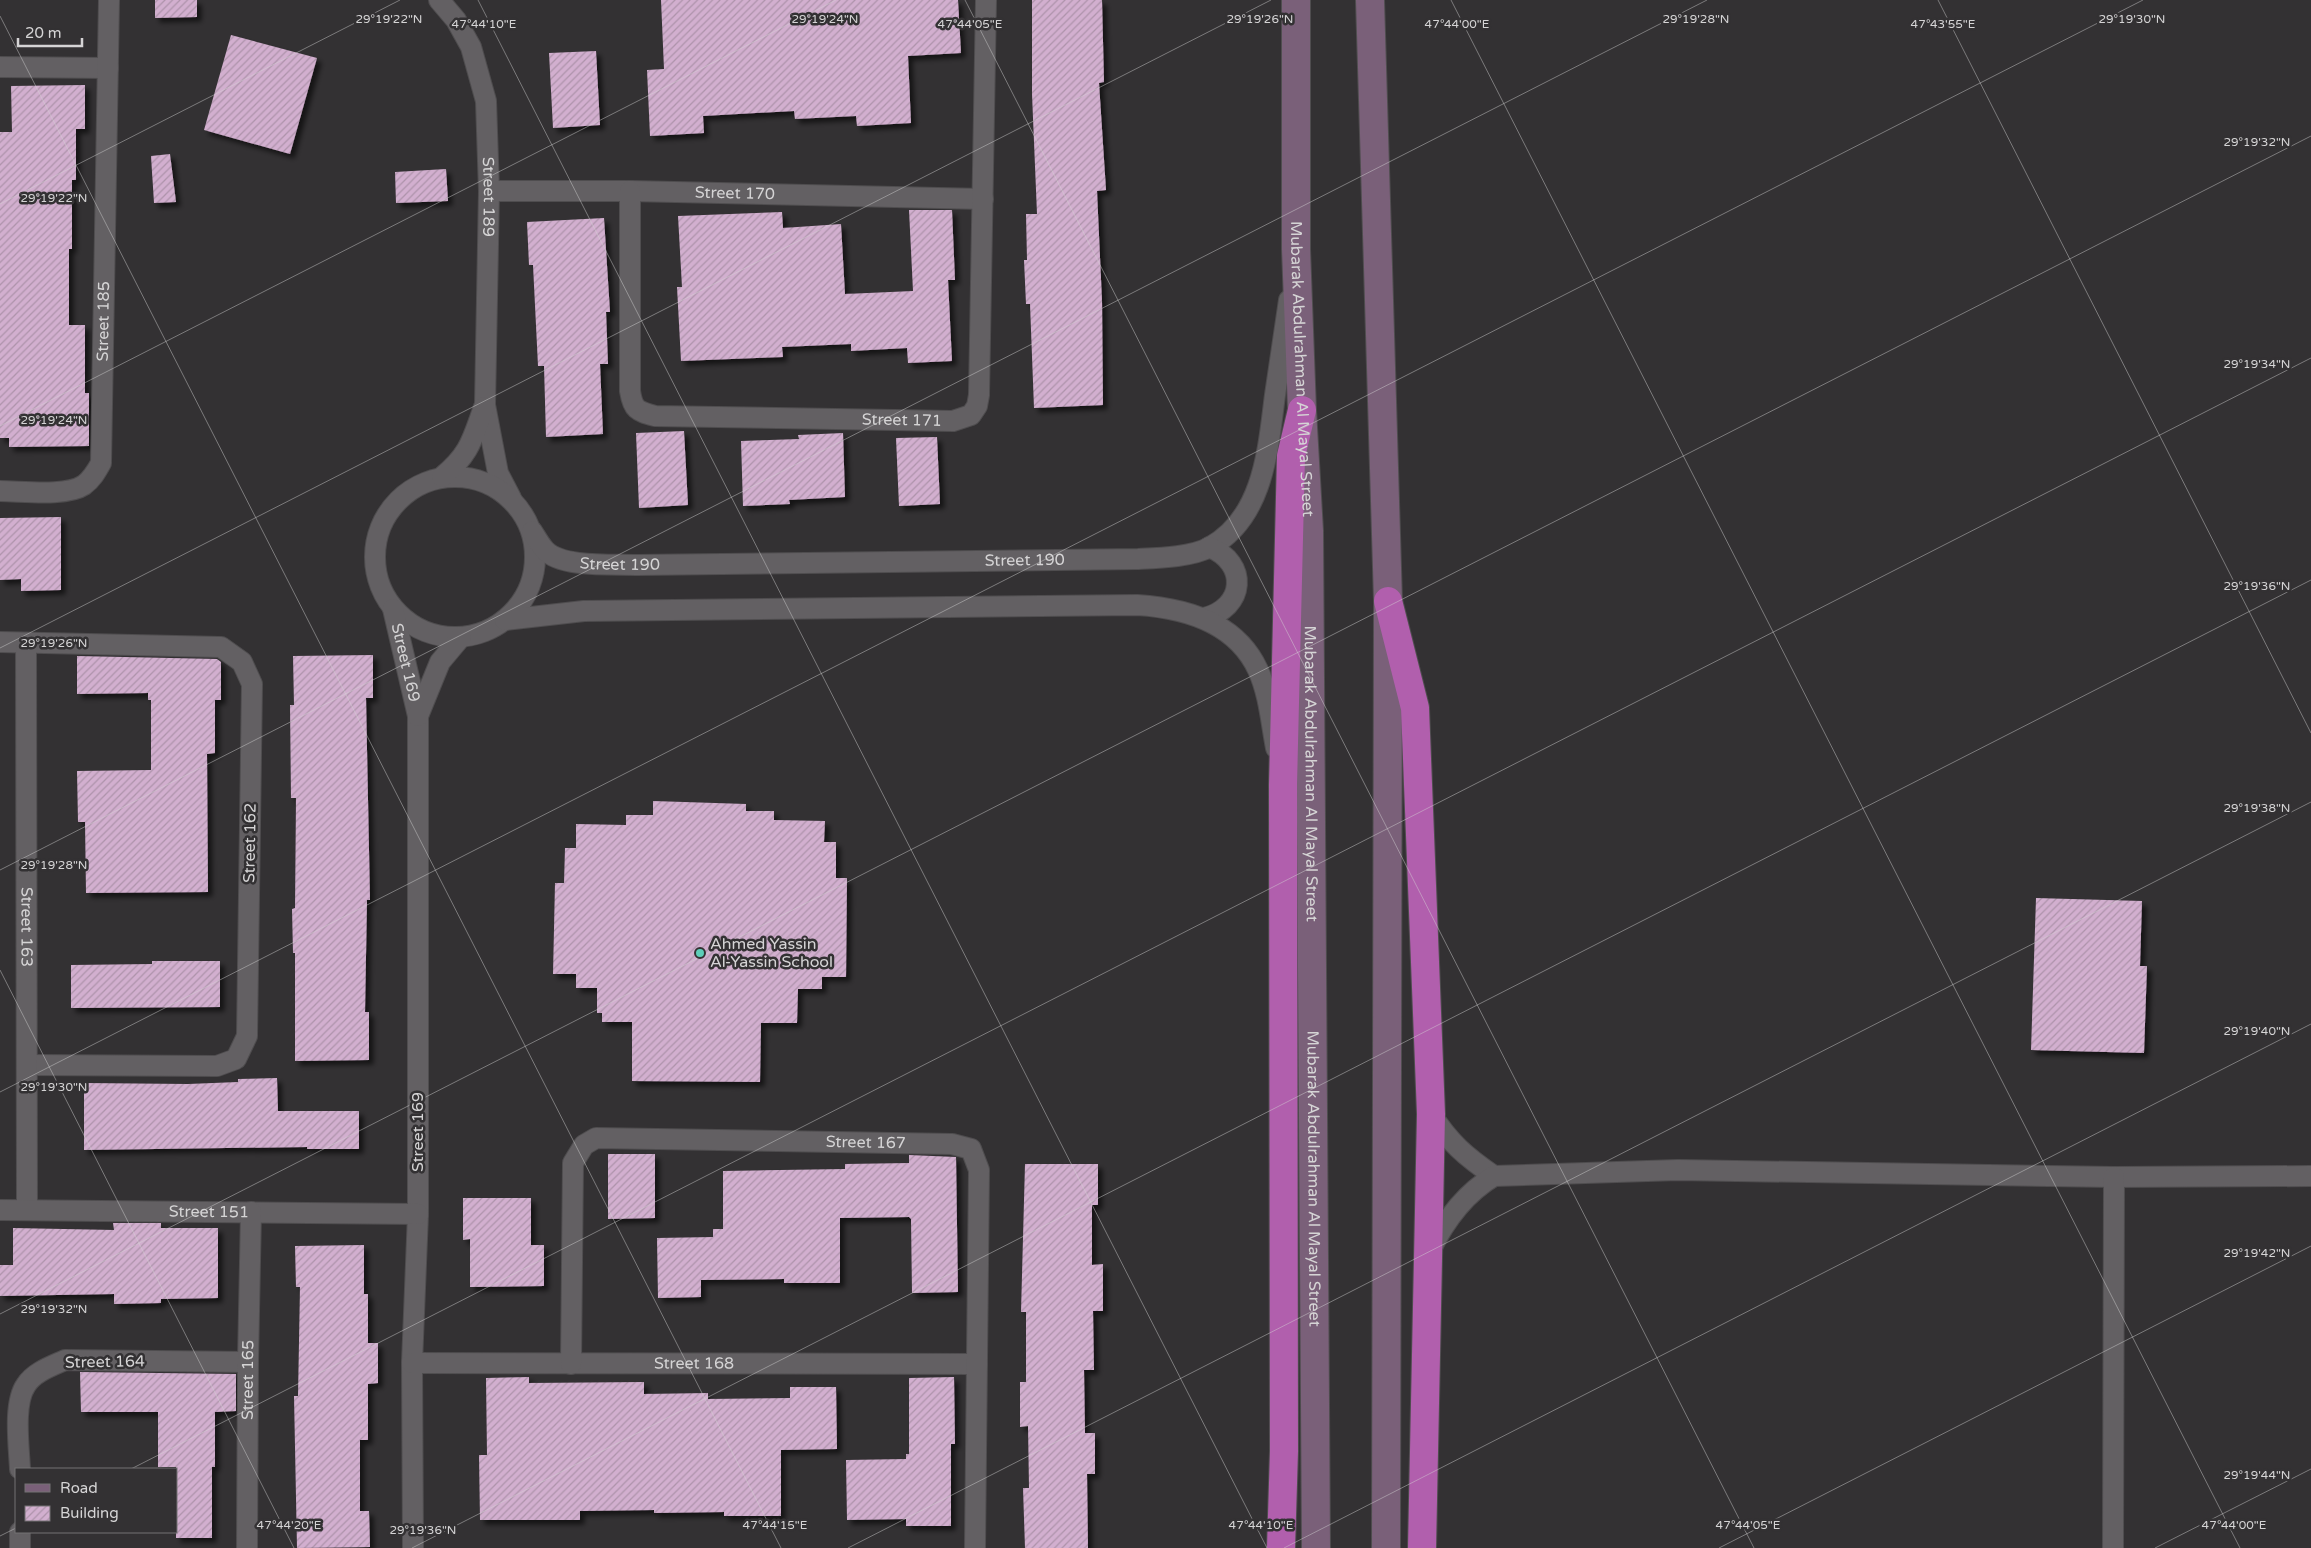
<svg xmlns="http://www.w3.org/2000/svg" width="2311" height="1548" viewBox="0 0 2311 1548" font-family="'Varela Round',sans-serif">
  <style>
    .building { fill: url(#building-hatch); filter: url(#shadow) }
    .lines { fill: none; stroke-linecap: round; stroke-linejoin: round }
    .minor-casing { stroke: #4f4d4f; stroke-width: 22 }
    .secondary-casing { stroke: #4f4d4f; stroke-width: 30 }
    .motorway-casing { stroke: #4f4d4f; stroke-width: 30 }
    .minor { stroke: #636063; stroke-width: 20 }
    .secondary { stroke: #7a6079; stroke-width: 28 }
    .motorway { stroke: #b15fad; stroke-width: 28 }
    .ticks { fill: none; stroke: #d5d4d5; stroke-width: 1; stroke-opacity: 0.45 }
    .poi-dot { fill: #5dceb9; stroke: #333133; stroke-width: 2 }
    .labels { text-anchor: middle; dominant-baseline: central; stroke-width: 5; stroke-linejoin: round; paint-order: stroke }
    .street-label { font-size: 16px; fill: #d5d4d5; stroke: #333133 }
    .poi-label { font-size: 16px; fill: #d5d4d5; stroke: #333133; text-anchor: start }
    .ticks-label { font-size: 12px; text-anchor: middle; fill: #d5d4d5; stroke: #333133; stroke-width: 5; stroke-linejoin: round; paint-order: stroke }
  </style>
  <defs>
    <pattern id="building-hatch" width="6" height="6" patternUnits="userSpaceOnUse" patternTransform="scale(1.25)"><rect width="6" height="6" fill="#d2afcf"/><path d="M-1 1l2-2M0 6l6-6M5 7l2-2" fill="none" stroke="#ae93ab"/></pattern>
    <filter id="shadow"><feDropShadow dx="4.5" dy="4.5" stdDeviation="2.5" flood-color="#0009"/></filter>
  </defs>
  <rect width="100%" height="100%" fill="#333133"/>
  <!-- building -->
  <g class="building">
    <polygon points="155,0 197,0 197,17 155,18"/>
    <polygon points="661,0 958,0 961,53 908,56 911,123 857,126 856,116 795,119 794,111 703,116 704,133 650,136 647,70 664,69"/>
    <polygon points="1032,0 1102,0 1104,82 1099,83 1106,190 1097,191 1102,301 1103,405 1034,408 1030,304 1026,304 1024,260 1027,260 1026,214 1037,214 1032,94"/>
    <polygon points="231,35 317,58 290,154 204,130"/>
    <polygon points="596,51 600,125 553,128 549,53"/>
    <polygon points="85,85 85,129 76,129 76,180 72,180 72,249 69,249 69,325 85,325 85,393 89,393 89,446 9,447 9,438 0,438 0,132 12,132 11,86"/>
    <polygon points="170,154 176,202 154,203 151,156"/>
    <polygon points="446,169 448,201 396,203 395,172"/>
    <polygon points="909,210 952,210 955,280 948,280 952,361 908,363 907,348 851,351 851,344 782,347 783,357 681,361 677,287 682,287 678,216 782,212 783,228 841,224 845,294 913,291"/>
    <polygon points="604,218 610,312 606,312 608,364 600,364 603,434 546,437 544,366 538,366 533,265 529,265 527,222"/>
    <polygon points="684,431 688,505 639,508 636,433"/>
    <polygon points="843,433 845,497 789,500 790,504 743,506 741,441 799,439 798,435"/>
    <polygon points="937,437 940,504 899,506 896,438"/>
    <polygon points="61,517 61,590 21,591 21,579 0,580 0,518"/>
    <polygon points="373,655 373,698 366,698 370,900 367,900 365,1012 369,1012 369,1060 295,1061 295,953 293,953 292,909 295,908 296,798 291,798 290,705 294,705 293,656"/>
    <polygon points="77,656 217,659 221,662 221,700 215,700 215,753 207,754 208,892 86,893 85,822 78,822 77,771 151,770 151,700 148,700 148,693 77,694"/>
    <polygon points="653,801 746,804 746,811 774,811 774,820 825,821 824,842 836,842 836,878 847,878 846,977 822,977 822,989 798,989 797,1023 761,1023 760,1082 632,1081 632,1022 602,1022 602,1013 597,1013 597,988 576,988 576,974 553,974 555,883 564,883 565,848 576,848 576,824 626,825 626,815 653,815"/>
    <polygon points="2036,898 2142,901 2140,966 2147,966 2144,1053 2031,1050"/>
    <polygon points="152,961 220,961 220,1007 71,1008 71,965 152,964"/>
    <polygon points="277,1078 278,1111 359,1111 359,1149 307,1149 307,1147 84,1150 84,1083 188,1084 238,1082 238,1079"/>
    <polygon points="608,1154 655,1154 655,1218 608,1219"/>
    <polygon points="909,1155 956,1157 958,1292 912,1293 911,1219 909,1217 840,1218 840,1283 784,1283 784,1279 701,1280 701,1297 658,1298 657,1238 713,1237 713,1229 723,1229 723,1171 845,1169 845,1164 909,1163"/>
    <polygon points="1025,1164 1098,1164 1098,1205 1092,1205 1092,1265 1103,1264 1103,1311 1093,1311 1094,1370 1084,1370 1085,1433 1095,1433 1095,1474 1087,1474 1088,1548 1025,1548 1023,1488 1029,1488 1028,1426 1020,1427 1020,1382 1026,1382 1026,1312 1021,1312"/>
    <polygon points="463,1198 531,1198 531,1245 544,1245 544,1286 470,1287 470,1239 463,1240"/>
    <polygon points="113,1223 161,1223 161,1228 218,1228 218,1298 161,1299 161,1303 114,1304 114,1294 0,1296 0,1265 13,1265 13,1228 114,1230"/>
    <polygon points="364,1245 364,1294 368,1294 368,1343 378,1343 378,1383 368,1384 368,1440 360,1440 360,1511 369,1511 370,1547 297,1548 294,1396 298,1396 300,1287 296,1287 295,1246"/>
    <polygon points="80,1372 236,1374 236,1411 215,1412 215,1467 212,1467 212,1538 176,1538 176,1467 158,1467 158,1412 81,1412"/>
    <polygon points="529,1377 529,1383 644,1382 644,1394 708,1393 708,1399 790,1398 790,1387 836,1387 837,1449 781,1450 781,1516 724,1516 724,1512 654,1513 654,1510 580,1511 580,1520 480,1520 479,1455 487,1455 486,1378"/>
    <polygon points="954,1377 955,1444 951,1444 951,1526 906,1526 906,1519 847,1520 846,1460 906,1459 906,1454 909,1454 909,1378"/>
  </g>
  <g class="lines">
    <!-- minor casing -->
    <g class="minor-casing">
      <g id="minor">
        <path id="s1" d="M439 0 456 20 471 47 486 101 489 191 485 405 498 473 511 498"/>
        <polyline points="0,67 108,68"/>
        <path id="s2" d="M489 191H630L983 199"/>
        <path id="s3" d="M630 191V391C633 410 637 411 655 416L953 421 971 415 977 406 979 395 986 0"/>
        <circle cx="455" cy="557" r="80"/>
        <path d="M442 477C470 454 472 440 484 407"/>
        <path id="s4" d="M0 491C22 491 66 497 84 485 92 479 96 472 101 463L109 0"/>
        <path id="s5" d="M532 531C536 537 540 545 545 550 561 568 614 564 637 565L1138 559C1159 558 1192 557 1210 547 1264 517 1268 449 1275 395 1280 363 1284 332 1289 300"/>
        <path id="s6" d="M393 609 418 716V1214L412 1363 413 1548"/>
        <path d="M1204 618C1245 608 1249 563 1209 547"/>
        <path d="M505 620 584 611 1137 605C1185 608 1236 622 1258 670 1269 694 1271 722 1276 748"/>
        <polyline points="0,642 221,647 242,662 252,684 247,1036 236,1059 217,1066 27,1065"/>
        <path id="s7" d="M26 643 27 1210"/>
        <polyline points="418,716 440,662 461,637"/>
        <path d="M1431 1114C1450 1143 1465 1156 1494 1176"/>
        <path id="s8" d="M0 1210 418 1214"/>
        <path d="M1430 1251C1445 1220 1464 1194 1494 1176L1678 1170 2114 1177 2311 1176"/>
        <path id="s9" d="M412 1363 977 1364"/>
        <path id="s10" d="M571 1364 573 1163 584 1145 596 1138 952 1144 971 1149 979 1170 975 1548"/>
        <path d="M20 1469C19 1447 13 1403 26 1385 34 1372 52 1366 65 1360L248 1362"/>
        <polyline points="20,1532 20,1548"/>
        <path id="s11" d="M247 1548 248 1362 251 1212"/>
        <polyline points="2113,1548 2114,1177"/>
      </g>
    </g>
    <!-- secondary casing -->
    <g class="secondary-casing">
      <g id="secondary">
        <path id="s12" d="M1296 0V249L1302 410 1309 531 1316 1548"/>
        <polyline points="1370,0 1388,601 1386,1548"/>
      </g>
    </g>
    <!-- motorway casing -->
    <g class="motorway-casing">
      <g id="motorway">
        <polyline points="1388,601 1415,708 1431,1114 1422,1548"/>
        <polyline points="1281,1548 1284,1451 1283,785 1291,456 1302,410"/>
      </g>
    </g>
    <!-- minor -->
    <use href="#minor" class="minor"/>
    <!-- secondary -->
    <use href="#secondary" class="secondary"/>
    <!-- motorway -->
    <use href="#motorway" class="motorway"/>
  </g>
  <!-- ticks -->
  <path class="ticks" d="M478 0 1267 1548M965 0 1754 1548M1451 0 2240 1548M1938 0 2311 733M0 16 781 1548M0 204 400 0M0 426 836 0M0 648 1271 0M0 870 1707 0M0 970 294 1548M0 1092 2143 0M0 1314 2311 136M131 1469 2311 358M0 1536 16 1528M412 1548 2311 580M848 1548 2311 802M1284 1548 2311 1024M1719 1548 2311 1246M2155 1548 2311 1469"/>
  <!-- markers -->
  <circle class="poi-dot" cx="700" cy="953" r="5"/>
  <g class="labels">
    <!-- street labels -->
    <g class="street-label">
      <text stroke="none"><textPath href="#s2" startOffset="246">Street 170</textPath></text>
      <text stroke="none"><textPath href="#s1" startOffset="209">Street 189</textPath></text>
      <text stroke="none"><textPath href="#s4" startOffset="255">Street 185</textPath></text>
      <text stroke="none"><textPath href="#s12" startOffset="369">Mubarak Abdulrahman Al Mayal Street</textPath></text>
      <text stroke="none"><textPath href="#s3" startOffset="486">Street 171</textPath></text>
      <text stroke="none"><textPath href="#s5" startOffset="506">Street 190</textPath></text>
      <text stroke="none"><textPath href="#s5" startOffset="101">Street 190</textPath></text>
      <text stroke="none"><textPath href="#s6" startOffset="55">Street 169</textPath></text>
      <text stroke="none"><textPath href="#s12" startOffset="774">Mubarak Abdulrahman Al Mayal Street</textPath></text>
      <text transform="translate(250 843) rotate(-89)">Street 162</text>
      <text stroke="none"><textPath href="#s7" startOffset="284">Street 163</textPath></text>
      <text transform="translate(418 1132) rotate(-90)">Street 169</text>
      <text stroke="none"><textPath href="#s10" startOffset="506">Street 167</textPath></text>
      <text stroke="none"><textPath href="#s12" startOffset="1179">Mubarak Abdulrahman Al Mayal Street</textPath></text>
      <text stroke="none"><textPath href="#s8" startOffset="209">Street 151</textPath></text>
      <text transform="translate(105 1362) rotate(-1)">Street 164</text>
      <text stroke="none"><textPath href="#s9" startOffset="282">Street 168</textPath></text>
      <text stroke="none"><textPath href="#s11" startOffset="168">Street 165</textPath></text>
    </g>
    <!-- poi labels -->
    <g class="poi-label">
      <text x="710" y="944">Ahmed Yassin<tspan x="710" dy="18">Al-Yassin School</tspan></text>
    </g>
  </g>
  <g class="ticks-label">
    <text x="389" y="23">29°19'22"N</text>
    <text x="825" y="23">29°19'24"N</text>
    <text x="1260" y="23">29°19'26"N</text>
    <text x="1696" y="23">29°19'28"N</text>
    <text x="2132" y="23">29°19'30"N</text>
    <text x="484" y="28">47°44'10"E</text>
    <text x="970" y="28">47°44'05"E</text>
    <text x="1457" y="28">47°44'00"E</text>
    <text x="1943" y="28">47°43'55"E</text>
    <text x="2257" y="146">29°19'32"N</text>
    <text x="54" y="202">29°19'22"N</text>
    <text x="2257" y="368">29°19'34"N</text>
    <text x="54" y="424">29°19'24"N</text>
    <text x="2257" y="590">29°19'36"N</text>
    <text x="54" y="647">29°19'26"N</text>
    <text x="2257" y="812">29°19'38"N</text>
    <text x="54" y="869">29°19'28"N</text>
    <text x="2257" y="1035">29°19'40"N</text>
    <text x="54" y="1091">29°19'30"N</text>
    <text x="2257" y="1257">29°19'42"N</text>
    <text x="54" y="1313">29°19'32"N</text>
    <text x="2257" y="1479">29°19'44"N</text>
    <text x="289" y="1529">47°44'20"E</text>
    <text x="775" y="1529">47°44'15"E</text>
    <text x="1261" y="1529">47°44'10"E</text>
    <text x="1748" y="1529">47°44'05"E</text>
    <text x="2234" y="1529">47°44'00"E</text>
    <text x="423" y="1534">29°19'36"N</text>
  </g>
  <!-- legend -->
  <rect x="15" y="1468" width="162" height="65" fill="#333133" stroke="#747274"/>
  <rect x="25" y="1484" width="25" height="8" fill="#7a6079" stroke="#747274"/>
  <text x="60" y="1493" font-size="15" fill="#d5d4d5">Road</text>
  <rect x="25" y="1506" width="25" height="15" fill="url(#building-hatch)" stroke="#747274"/>
  <text x="60" y="1518" font-size="15" fill="#d5d4d5">Building</text>
  <!-- scale -->
  <path d="M18 38v8h64v-8" fill="none" stroke="#d5d4d5" stroke-width="2.5"/>
  <text x="25" y="38" font-size="15" fill="#d5d4d5" stroke="#333133" stroke-width="4" paint-order="stroke">20 m</text>
</svg>
